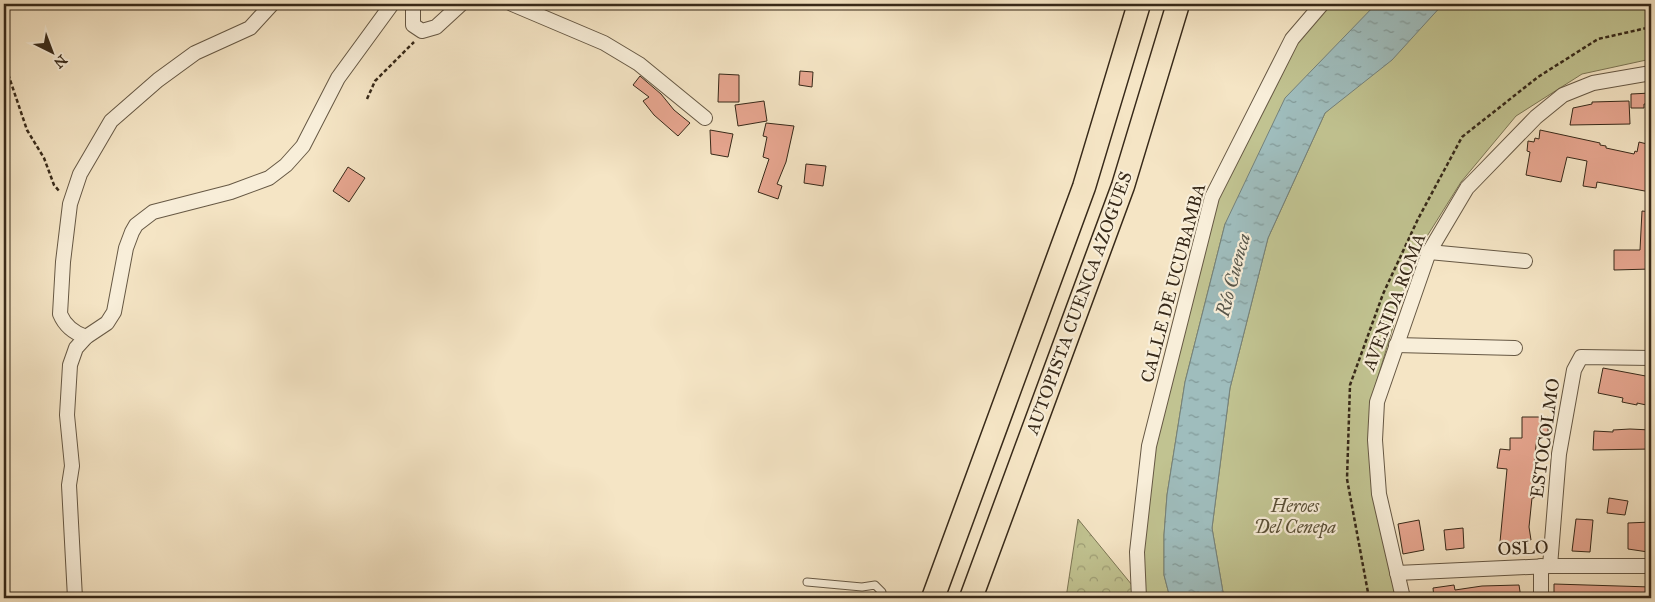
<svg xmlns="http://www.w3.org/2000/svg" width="1655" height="602" viewBox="0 0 1655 602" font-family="'IM FELL Great Primer',serif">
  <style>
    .forest { fill: url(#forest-crowns); stroke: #7c7655 }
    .park { fill: #c1c391; stroke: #7c7655 }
    .water { fill: url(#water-ripples); stroke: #75827b }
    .building { fill: #e7a690; stroke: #372919 }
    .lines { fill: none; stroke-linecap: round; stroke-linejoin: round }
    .service-casing { stroke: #665844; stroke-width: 9 }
    .minor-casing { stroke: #665844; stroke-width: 16 }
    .trunk-casing { stroke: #372919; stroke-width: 25 }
    .path { stroke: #372919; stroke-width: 2.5; stroke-dasharray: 4 2.5; stroke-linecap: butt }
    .service { stroke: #f8eed9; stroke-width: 7 }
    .minor { stroke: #f8eed9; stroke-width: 14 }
    .trunk { stroke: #f5e5c5; stroke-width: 22 }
    .labels { text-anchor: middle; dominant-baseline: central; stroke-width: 4.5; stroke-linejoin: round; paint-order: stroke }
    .street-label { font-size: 18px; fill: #372919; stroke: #f8eed9 }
    .park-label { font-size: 18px; font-style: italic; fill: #5a5037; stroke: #f8eed9 }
    .water-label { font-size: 19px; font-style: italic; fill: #56554a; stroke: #f8eed9 }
  </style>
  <defs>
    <pattern id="forest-crowns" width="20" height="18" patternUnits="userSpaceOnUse" patternTransform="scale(1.25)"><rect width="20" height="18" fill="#c1c391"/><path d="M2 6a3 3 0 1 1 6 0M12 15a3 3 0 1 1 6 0" fill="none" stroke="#9e9e76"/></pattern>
    <pattern id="water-ripples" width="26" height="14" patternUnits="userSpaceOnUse" patternTransform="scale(1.25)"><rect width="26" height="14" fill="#9fbdbd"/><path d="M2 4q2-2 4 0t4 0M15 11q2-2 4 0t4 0" fill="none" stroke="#829a99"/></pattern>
  </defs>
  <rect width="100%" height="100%" fill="#f5e5c5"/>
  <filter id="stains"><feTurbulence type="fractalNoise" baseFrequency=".004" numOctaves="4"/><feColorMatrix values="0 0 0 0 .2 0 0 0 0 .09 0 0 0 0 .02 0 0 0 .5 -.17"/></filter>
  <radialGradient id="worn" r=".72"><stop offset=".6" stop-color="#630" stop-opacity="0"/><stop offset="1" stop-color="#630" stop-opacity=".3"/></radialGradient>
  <!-- forest -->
  <polygon class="forest" points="1078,519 1132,585 1133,598 1066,598"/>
  <!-- park -->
  <g class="park">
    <polygon points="1322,4 1376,4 1364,18 1225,224 1185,382 1167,495 1164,535 1164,575 1170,598 1139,598 1149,446 1212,197 1292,39"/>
    <polygon points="1443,4 1651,4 1651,59 1582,74 1516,116 1461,182 1414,257 1371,400 1397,598 1224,598 1212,528 1230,388 1268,238 1325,113 1407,42"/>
  </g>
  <!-- water -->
  <polygon class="water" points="1376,4 1443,4 1392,60 1325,113 1268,238 1230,388 1212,528 1224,598 1170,598 1164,575 1164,535 1167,495 1185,382 1225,224 1285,98"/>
  <!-- building -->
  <g class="building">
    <polygon points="800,71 813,72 812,87 799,85"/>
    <polygon points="719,74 739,75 739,102 718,102"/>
    <polygon points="640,76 661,94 674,110 690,123 678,136 654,115 643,101 649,97 633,85"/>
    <polygon points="1651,93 1651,104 1644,104 1644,108 1631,108 1631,94"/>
    <polygon points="764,101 767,121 738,126 735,105"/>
    <polygon points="1629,101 1630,124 1570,125 1573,108 1592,104 1592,102"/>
    <polygon points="766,123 794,126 786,162 777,184 782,186 778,199 758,192 769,159 763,157 767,137 763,136"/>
    <polygon points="710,130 733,134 728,157 711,154"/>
    <polygon points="1540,130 1600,143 1600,145 1606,146 1606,148 1634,154 1635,151 1637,152 1639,142 1651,145 1650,192 1597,182 1596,188 1583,186 1587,161 1567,157 1561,182 1526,175 1530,152 1527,151 1528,141 1534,142 1535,138 1539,139"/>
    <polygon points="806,164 826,166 823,186 804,183"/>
    <polygon points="348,167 365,178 349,202 333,191"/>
    <polygon points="1642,211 1651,212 1651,269 1614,270 1614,250 1640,250"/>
    <polygon points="1603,368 1651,377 1651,406 1637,403 1637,405 1622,402 1623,398 1598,393"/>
    <polygon points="1522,417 1548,417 1548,436 1537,436 1533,475 1536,475 1534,498 1532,498 1529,527 1531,540 1527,540 1528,544 1520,544 1520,552 1507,552 1507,542 1500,542 1507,469 1497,468 1500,449 1510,450 1510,438 1522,438"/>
    <polygon points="1630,429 1651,430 1651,449 1593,450 1594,431 1613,432 1613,430"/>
    <polygon points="1609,498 1628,501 1625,515 1607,513"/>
    <polygon points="1576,519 1593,520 1590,552 1572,551"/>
    <polygon points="1419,520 1424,550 1403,554 1398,524"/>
    <polygon points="1651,522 1651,549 1648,549 1648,552 1628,549 1628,523"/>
    <polygon points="1463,528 1464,548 1446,550 1444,530"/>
    <polygon points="1554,584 1651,587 1651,598 1554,598"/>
    <polygon points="1454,585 1455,590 1482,586 1519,585 1521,598 1434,598 1433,588"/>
  </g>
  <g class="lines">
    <!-- service casing -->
    <g class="service-casing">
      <polyline id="service" points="807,582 862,587 875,585 882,592 882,598"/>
    </g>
    <!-- minor casing -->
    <g class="minor-casing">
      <g id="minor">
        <polyline points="413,4 413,25 422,31 436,27 461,4"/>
        <polyline points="512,4 604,43 639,64 705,118"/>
        <polyline points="1429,252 1525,261"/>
        <path d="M86 337C74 333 65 326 60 314L63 262 70 204 80 174 111 121 158 80 195 53 250 28 272 4"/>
        <polyline points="1396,345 1515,348"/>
        <polyline points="1550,566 1559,454 1574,370 1581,357 1651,358"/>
        <polyline points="1397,573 1550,566 1651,566"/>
        <polyline points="75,598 69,485 72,466 67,415 70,365 76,348 86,337 107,323 114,312 126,248 132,232 136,225 153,212 231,192 269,178 286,165 303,146 338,78 392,4"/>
        <polyline points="1139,598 1137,552 1149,446 1212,197 1292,39 1322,4"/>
        <polyline points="1403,598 1379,494 1375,440 1377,402 1429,252 1467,188 1536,117 1563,95 1593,83 1651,73"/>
        <polyline points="1541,598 1541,566"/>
      </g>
    </g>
    <!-- trunk casing -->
    <g class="trunk-casing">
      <g id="trunk">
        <polyline points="933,598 1084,187 1139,4"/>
        <polyline points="971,598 1123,186 1178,4"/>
      </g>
    </g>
    <!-- path -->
    <g class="path">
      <polyline points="4,62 27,130 44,158 54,185 60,192"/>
      <polyline points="367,99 375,81 414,42"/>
      <polyline points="1369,598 1347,479 1350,385 1383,294 1418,219 1462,137 1538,77 1598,39 1651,27"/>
    </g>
    <!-- service -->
    <use href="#service" class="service"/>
    <!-- minor -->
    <use href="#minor" class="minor"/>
    <!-- trunk -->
    <use href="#trunk" class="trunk"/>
  </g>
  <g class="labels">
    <!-- street labels -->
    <g class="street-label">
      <text transform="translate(1173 283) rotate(-75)">CALLE DE UCUBAMBA</text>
      <text transform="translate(1394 302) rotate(-69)">AVENIDA ROMA</text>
      <text transform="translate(1079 303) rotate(-70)">AUTOPISTA CUENCA AZOGUES</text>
      <text transform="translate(1545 438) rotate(-82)">ESTOCOLMO</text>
      <text transform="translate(1523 548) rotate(-2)">OSLO</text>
    </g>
    <!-- park labels -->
    <g class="park-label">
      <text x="1295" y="506">Heroes<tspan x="1295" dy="21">Del Cenepa</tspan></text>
    </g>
    <!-- water labels -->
    <g class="water-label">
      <text transform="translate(1233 275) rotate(-75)">Río Cuenca</text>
    </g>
  </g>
  <!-- margin -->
  <rect width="1655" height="602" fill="none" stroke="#f5e5c5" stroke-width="20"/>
  <rect x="5" y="5" width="1645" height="592" fill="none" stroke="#372919" stroke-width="2.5"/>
  <rect x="10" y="10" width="1635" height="582" fill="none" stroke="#372919"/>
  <!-- north arrow -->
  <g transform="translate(52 52) rotate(138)" stroke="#f8eed9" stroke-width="4" paint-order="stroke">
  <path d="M0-4L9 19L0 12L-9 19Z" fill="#372919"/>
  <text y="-8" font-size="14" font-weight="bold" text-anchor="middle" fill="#372919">N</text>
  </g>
  <rect width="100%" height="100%" filter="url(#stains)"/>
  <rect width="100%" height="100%" fill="url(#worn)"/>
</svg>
